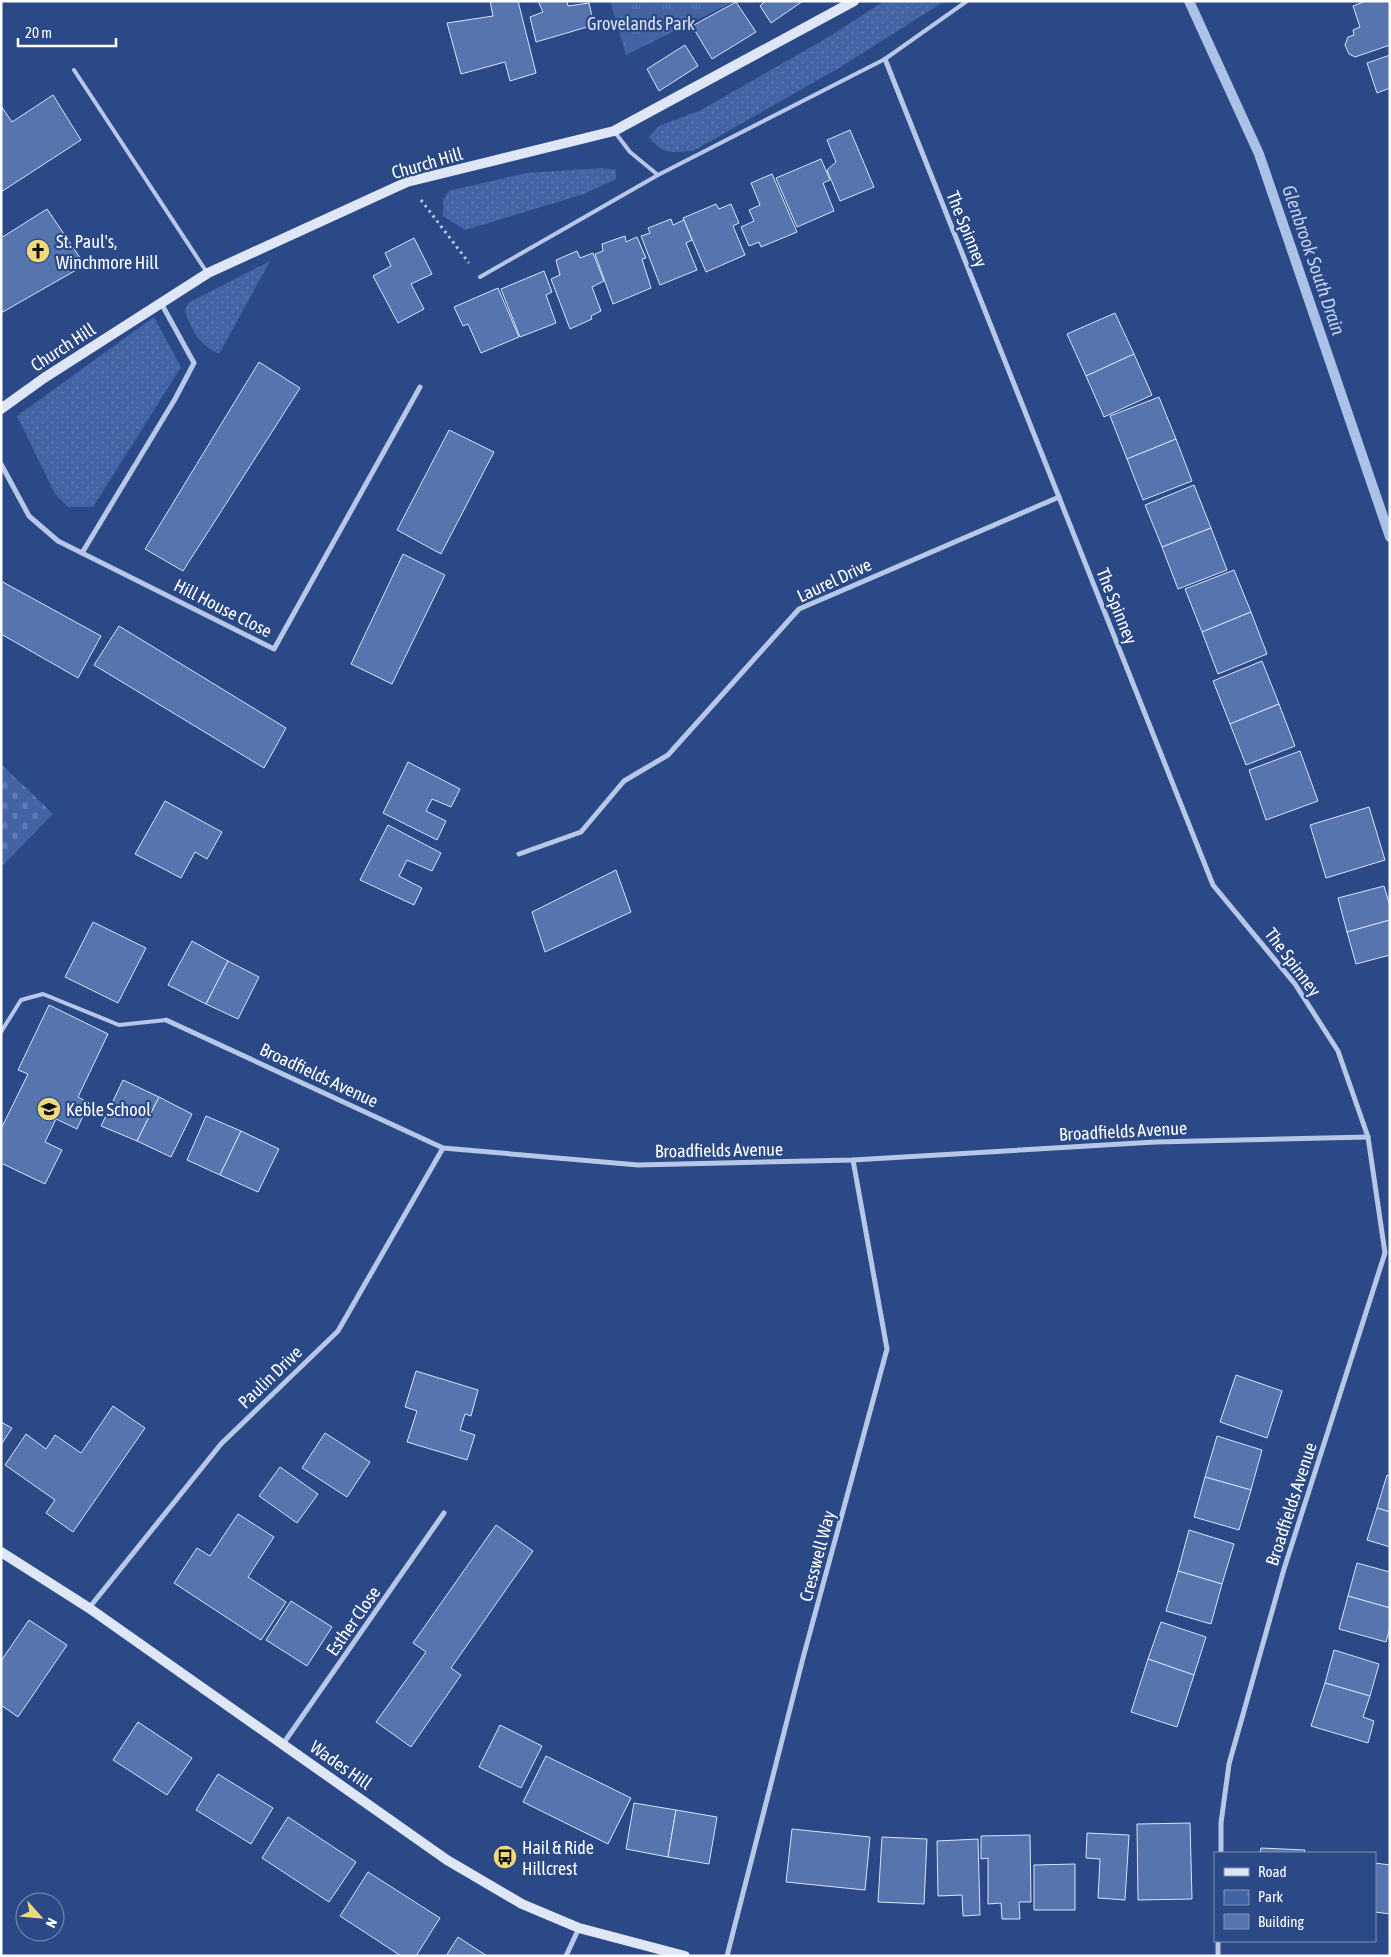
<svg xmlns="http://www.w3.org/2000/svg" width="1391" height="1957" viewBox="0 0 1391 1957" font-family="'Asap Condensed',sans-serif">
  <style>
    .grass { fill: url(#grass-dots) }
    .cemetery { fill: url(#cemetery-stones) }
    .park { fill: url(#park-tufts) }
    .lines { fill: none; stroke-linecap: round; stroke-linejoin: round }
    .stream { stroke: #aac1e8; stroke-width: 10 }
    .building { fill: #5675af; stroke: #d9e3f6 }
    .path { stroke: #b6c7e7; stroke-width: 3; stroke-dasharray: 2.5 4; stroke-linecap: butt }
    .lane { stroke: #b6c7e7; stroke-width: 4 }
    .street { stroke: #b6c7e7; stroke-width: 5 }
    .secondary { stroke: #dfe7f7; stroke-width: 10 }
    .labels { text-anchor: middle; dominant-baseline: central; stroke-width: 4.5; stroke-linejoin: round; paint-order: stroke }
    .park-label { font-size: 18px; fill: #d9e3f6; stroke: #2a4986 }
    .street-label { font-size: 18px; fill: #fff; stroke: #2a4986 }
    .poi-label { font-size: 18px; fill: #fff; stroke: #2a4986; text-anchor: start }
    .water-label { font-size: 19px; font-style: italic; fill: #c1d1ef; stroke: #2a4986 }
  </style>
  <defs>
    <pattern id="grass-dots" width="8" height="8" patternUnits="userSpaceOnUse" patternTransform="scale(1.25)"><rect width="8" height="8" fill="#4264a4"/><path d="M2 2h.1M6 6h.1" fill="none" stroke="#5e7bb2" stroke-width="1.8" stroke-linecap="round"/></pattern>
    <pattern id="cemetery-stones" width="16" height="16" patternUnits="userSpaceOnUse" patternTransform="scale(1.25)"><rect width="16" height="16" fill="#4264a4"/><path d="M2 7V4a2 2 0 0 1 4 0v3zM10 15v-3a2 2 0 0 1 4 0v3z" fill="#5e7bb2"/></pattern>
    <pattern id="park-tufts" width="24" height="20" patternUnits="userSpaceOnUse" patternTransform="scale(1.25)"><rect width="24" height="20" fill="#4264a4"/><path d="M3 7l-1-3M5 7V3M7 7l1-3M15 17l-1-3M17 17v-4M19 17l1-3" fill="none" stroke="#5e7bb2"/></pattern>
  </defs>
  <rect width="100%" height="100%" fill="#2a4986"/>
  <!-- grass -->
  <g class="grass">
    <path d="M884 1H945L839 68 693 151C672 152 663 156 649 137L659 126 701 110 832 35Z"/>
    <polygon points="602,168 616,170 616,179 584,194 465,230 443,216 443,200 449,191 526,173"/>
    <path d="M270 261 219 354C198 343 193 333 185 311L188 303Z"/>
    <polygon points="154,317 181,367 93,507 68,507 55,494 17,416"/>
  </g>
  <!-- cemetery -->
  <polygon class="cemetery" points="1,764 53,814 1,867"/>
  <!-- park -->
  <polygon class="park" points="610,1 735,1 626,55"/>
  <g class="lines">
    <!-- stream -->
    <polyline class="stream" points="1189,1 1259,154 1390,537"/>
  </g>
  <!-- building -->
  <g class="building">
    <polygon points="490,1 518,1 536,73 510,81 505,62 461,74 447,23 493,16"/>
    <polygon points="538,1 567,1 568,6 589,3 594,25 536,42 530,17 543,12"/>
    <polygon points="765,1 803,1 771,23 760,6"/>
    <polygon points="1366,1 1390,1 1390,45 1355,57 1349,54 1345,45 1348,37 1354,35 1353,30 1360,27 1353,6"/>
    <polygon points="736,2 756,32 712,59 692,26"/>
    <polygon points="685,45 698,66 659,91 647,69"/>
    <polygon points="1390,55 1390,88 1377,93 1367,63"/>
    <polygon points="53,95 81,140 1,192 1,106 12,122"/>
    <polygon points="850,130 874,187 840,201 827,170 836,162 827,140"/>
    <polygon points="821,159 830,180 823,183 834,211 797,227 776,178"/>
    <polygon points="772,174 797,232 761,247 759,242 749,246 741,227 754,221 749,210 760,205 751,183"/>
    <polygon points="716,204 719,209 731,204 739,223 733,226 745,255 706,272 683,218"/>
    <polygon points="47,209 85,265 1,313 1,238"/>
    <polygon points="671,219 673,225 684,220 692,240 686,243 697,270 660,285 641,236 650,233 648,228"/>
    <polygon points="625,236 626,242 637,237 646,258 642,259 651,288 613,304 595,254 603,251 602,244"/>
    <polygon points="414,238 432,274 411,284 424,309 398,323 373,276 391,266 385,253"/>
    <polygon points="577,251 580,258 593,253 604,281 592,287 601,311 591,316 592,319 570,329 551,279 560,275 556,260"/>
    <polygon points="544,271 552,292 546,295 556,323 520,337 501,289"/>
    <polygon points="498,288 519,337 481,353 468,324 463,326 454,307"/>
    <polygon points="1115,313 1134,354 1086,376 1067,334"/>
    <polygon points="1134,354 1152,395 1104,417 1086,376"/>
    <polygon points="259,362 300,388 183,571 145,549"/>
    <polygon points="1159,397 1176,439 1127,459 1110,416"/>
    <polygon points="449,430 494,452 441,554 397,530"/>
    <polygon points="1176,439 1192,481 1143,500 1127,459"/>
    <polygon points="1194,485 1211,528 1162,547 1145,505"/>
    <polygon points="1211,528 1227,570 1178,589 1162,547"/>
    <polygon points="403,554 445,575 392,684 351,664"/>
    <polygon points="1234,570 1251,612 1202,632 1185,589"/>
    <polygon points="1,581 101,636 78,678 1,634"/>
    <polygon points="1251,612 1267,654 1218,674 1202,632"/>
    <polygon points="119,626 286,728 264,768 94,665"/>
    <polygon points="1262,661 1279,704 1230,724 1213,681"/>
    <polygon points="1279,704 1295,746 1246,765 1230,724"/>
    <polygon points="1300,751 1318,801 1266,820 1249,770"/>
    <polygon points="408,762 460,789 451,807 432,799 426,811 446,821 437,840 383,813"/>
    <polygon points="165,801 222,832 207,859 195,852 181,878 135,854"/>
    <polygon points="1369,807 1385,860 1326,878 1310,825"/>
    <polygon points="388,825 441,853 432,871 407,860 399,876 422,888 414,905 360,880"/>
    <polygon points="616,870 631,912 545,952 532,912"/>
    <polygon points="1384,886 1390,906 1390,920 1347,932 1338,898"/>
    <polygon points="1390,920 1390,955 1356,964 1347,932"/>
    <polygon points="93,922 146,948 118,1003 65,977"/>
    <polygon points="192,941 228,961 206,1004 168,985"/>
    <polygon points="228,961 259,977 238,1019 206,1004"/>
    <polygon points="49,1005 108,1034 78,1097 89,1103 77,1129 56,1119 45,1142 62,1150 45,1184 1,1163 1,1129 28,1074 18,1070"/>
    <polygon points="123,1080 159,1097 137,1141 101,1126"/>
    <polygon points="159,1097 192,1114 171,1157 137,1141"/>
    <polygon points="206,1116 241,1131 220,1175 187,1160"/>
    <polygon points="241,1131 279,1149 258,1192 220,1175"/>
    <polygon points="416,1371 478,1390 471,1416 465,1414 460,1430 475,1435 467,1460 407,1442 417,1411 405,1407"/>
    <polygon points="1236,1375 1282,1391 1267,1438 1220,1422"/>
    <polygon points="113,1406 145,1428 73,1532 46,1513 55,1500 5,1465 26,1434 46,1449 55,1435 81,1453"/>
    <polygon points="1,1422 12,1428 1,1445"/>
    <polygon points="325,1433 370,1462 347,1497 302,1468"/>
    <polygon points="1217,1436 1262,1450 1251,1490 1205,1477"/>
    <polygon points="280,1467 318,1494 297,1523 259,1496"/>
    <polygon points="1387,1475 1390,1476 1390,1512 1377,1508"/>
    <polygon points="1205,1477 1251,1490 1239,1530 1194,1517"/>
    <polygon points="1377,1508 1390,1512 1390,1547 1367,1540"/>
    <polygon points="238,1514 274,1537 248,1577 286,1602 261,1640 174,1583 197,1548 210,1556"/>
    <polygon points="496,1525 533,1551 451,1668 461,1675 411,1747 376,1722 426,1652 413,1643"/>
    <polygon points="1189,1530 1234,1544 1222,1584 1178,1571"/>
    <polygon points="1357,1563 1390,1572 1390,1608 1348,1596"/>
    <polygon points="1178,1571 1222,1584 1211,1624 1166,1611"/>
    <polygon points="1348,1596 1390,1608 1390,1627 1386,1642 1339,1629"/>
    <polygon points="291,1601 332,1627 307,1666 266,1640"/>
    <polygon points="29,1620 67,1645 18,1717 1,1705 1,1661"/>
    <polygon points="1161,1622 1206,1637 1194,1675 1148,1659"/>
    <polygon points="1334,1650 1379,1664 1370,1696 1325,1683"/>
    <polygon points="1148,1659 1194,1675 1177,1727 1131,1712"/>
    <polygon points="1325,1683 1370,1696 1363,1717 1374,1721 1368,1743 1311,1726"/>
    <polygon points="138,1722 192,1758 167,1795 113,1760"/>
    <polygon points="500,1725 542,1746 521,1788 479,1767"/>
    <polygon points="546,1756 631,1798 608,1844 523,1802"/>
    <polygon points="218,1774 273,1808 251,1844 196,1810"/>
    <polygon points="634,1803 676,1810 668,1857 626,1849"/>
    <polygon points="676,1810 717,1817 709,1864 668,1857"/>
    <polygon points="288,1817 356,1862 329,1902 262,1858"/>
    <polygon points="1190,1823 1192,1899 1138,1900 1137,1824"/>
    <polygon points="792,1829 870,1837 865,1890 786,1882"/>
    <polygon points="1087,1833 1129,1835 1125,1900 1098,1898 1100,1859 1086,1858"/>
    <polygon points="1030,1835 1031,1902 1019,1902 1020,1919 1002,1919 1001,1903 988,1904 988,1858 981,1859 981,1836"/>
    <polygon points="882,1837 927,1839 924,1904 878,1902"/>
    <polygon points="978,1839 980,1915 963,1916 962,1895 938,1896 937,1841"/>
    <polygon points="1261,1848 1305,1850 1304,1853 1260,1853"/>
    <polygon points="1375,1863 1390,1865 1390,1914 1375,1912"/>
    <polygon points="1075,1864 1075,1910 1034,1910 1034,1865"/>
    <polygon points="368,1872 440,1918 416,1956 401,1956 340,1916"/>
    <polygon points="458,1937 487,1956 446,1956"/>
  </g>
  <g class="lines">
    <!-- path -->
    <polyline class="path" points="421,200 469,263"/>
    <!-- lane -->
    <g class="lane">
      <polyline points="74,70 206,271"/>
      <polyline points="614,131 630,152 658,175"/>
      <polyline points="480,277 658,175 885,59 967,1"/>
      <polyline points="1,1032 21,1000 43,994 119,1025 166,1020"/>
    </g>
    <!-- street -->
    <g class="street">
      <polyline points="885,59 1213,885 1295,984 1338,1051 1368,1137 1385,1253 1284,1569 1229,1764 1221,1823 1221,1853"/>
      <polyline points="1,464 29,516 58,541 274,649 420,387"/>
      <polyline points="82,553 175,399 194,363 161,303"/>
      <polyline points="519,854 581,832 624,781 668,755 799,609 1059,497"/>
      <polyline points="166,1020 443,1148 638,1165 853,1160 1155,1142 1368,1137"/>
      <polyline points="89,1608 221,1444 338,1331 443,1148"/>
      <polyline points="283,1744 444,1513"/>
      <polyline points="566,1956 579,1928"/>
      <polyline points="727,1956 803,1658 887,1349 853,1160"/>
      <polyline points="1218,1956 1218,1941"/>
    </g>
    <!-- secondary -->
    <g class="secondary">
      <polyline points="1,409 44,378 208,273 407,182 614,131 854,1"/>
      <polyline points="1,1552 89,1608 447,1860 522,1904 579,1928 685,1956"/>
    </g>
  </g>
  <!-- icons -->
  <defs>
    <g id="church-disc" transform="scale(1.25)"><circle r="9.5" fill="#eed97d" stroke="#2a4986"/><path d="M-1.2-6h2.4v3.5h3.3v2.4h-3.3V6h-2.4V-.1h-3.3v-2.4h3.3Z" fill="#111"/></g>
    <g id="school-disc" transform="scale(1.25)"><circle r="9.5" fill="#eed97d" stroke="#2a4986"/><path d="M0-5L7-2L0 1L-7-2ZM-4 1L0 2.5L4 1V4Q0 6-4 4Z" fill="#111"/></g>
    <g id="bus-disc" transform="scale(1.25)"><circle r="9.5" fill="#eed97d" stroke="#2a4986"/><path d="M-5-6H5V4H4V6H2V4H-2V6H-4V4H-5ZM-3.5-4V0h7V-4ZM-3.5 1.2v1.5H-2V1.2ZM2 1.2v1.5H3.5V1.2Z" fill="#111"/></g>
  </defs>
  <g fill-rule="evenodd">
    <use href="#church-disc" x="38" y="251"/>
    <use href="#school-disc" x="49" y="1109"/>
    <use href="#bus-disc" x="505" y="1857"/>
  </g>
  <g class="labels">
    <!-- park labels -->
    <g class="park-label">
      <text x="641" y="23">Grovelands Park</text>
    </g>
    <!-- street labels -->
    <g class="street-label">
      <text transform="translate(427 163) rotate(-16)">Church Hill</text>
      <text transform="translate(967 229) rotate(68)">The Spinney</text>
      <text transform="translate(63 347) rotate(-33)">Church Hill</text>
      <text transform="translate(834 580) rotate(-25)">Laurel Drive</text>
      <text transform="translate(1117 606) rotate(68)">The Spinney</text>
      <text transform="translate(223 608) rotate(27)">Hill House Close</text>
      <text transform="translate(1293 962) rotate(53)">The Spinney</text>
      <text transform="translate(319 1075) rotate(25)">Broadfields Avenue</text>
      <text transform="translate(1123 1131) rotate(-3)">Broadfields Avenue</text>
      <text transform="translate(719 1150) rotate(-1)">Broadfields Avenue</text>
      <text transform="translate(270 1377) rotate(-44)">Paulin Drive</text>
      <text transform="translate(1291 1504) rotate(-72)">Broadfields Avenue</text>
      <text transform="translate(817 1556) rotate(-75)">Cresswell Way</text>
      <text transform="translate(353 1621) rotate(-55)">Esther Close</text>
      <text transform="translate(341 1765) rotate(35)">Wades Hill</text>
    </g>
    <!-- poi labels -->
    <g class="poi-label">
      <text x="56" y="241">St. Paul's,<tspan x="56" dy="21">Winchmore Hill</tspan></text>
      <text x="66" y="1109">Keble School</text>
      <text x="522" y="1847">Hail &amp; Ride<tspan x="522" dy="21">Hillcrest</tspan></text>
    </g>
    <!-- water labels -->
    <g class="water-label">
      <text transform="translate(1314 260) rotate(71)">Glenbrook South Drain</text>
    </g>
  </g>
  <!-- border -->
  <rect width="1391" height="1957" fill="none" stroke="#ffffff" stroke-width="5"/>
  <!-- legend -->
  <rect x="1214" y="1852" width="162" height="90" fill="#2a4986" stroke="#7f92b6"/>
  <rect x="1224" y="1868" width="25" height="8" fill="#dfe7f7" stroke="#7f92b6"/>
  <text x="1258" y="1877" font-size="15" fill="#ffffff">Road</text>
  <rect x="1224" y="1890" width="25" height="15" fill="url(#park-tufts)" stroke="#7f92b6"/>
  <text x="1258" y="1902" font-size="15" fill="#ffffff">Park</text>
  <rect x="1224" y="1914" width="25" height="15" fill="#5675af" stroke="#7f92b6"/>
  <text x="1258" y="1927" font-size="15" fill="#ffffff">Building</text>
  <!-- north arrow -->
  <g transform="translate(40 1917) rotate(117)"><circle r="24" fill="#2a4986" stroke="#7f92b6"/>
  <path d="M0-4L9 19L0 12L-9 19Z" fill="#eed97d"/>
  <text y="-8" font-size="14" font-weight="bold" text-anchor="middle" fill="#ffffff">N</text>
  </g>
  <!-- scale -->
  <path d="M18 38v8h98v-8" fill="none" stroke="#ffffff" stroke-width="2.5"/>
  <text x="25" y="38" font-size="15" fill="#ffffff" stroke="#2a4986" stroke-width="4" paint-order="stroke">20 m</text>
</svg>
